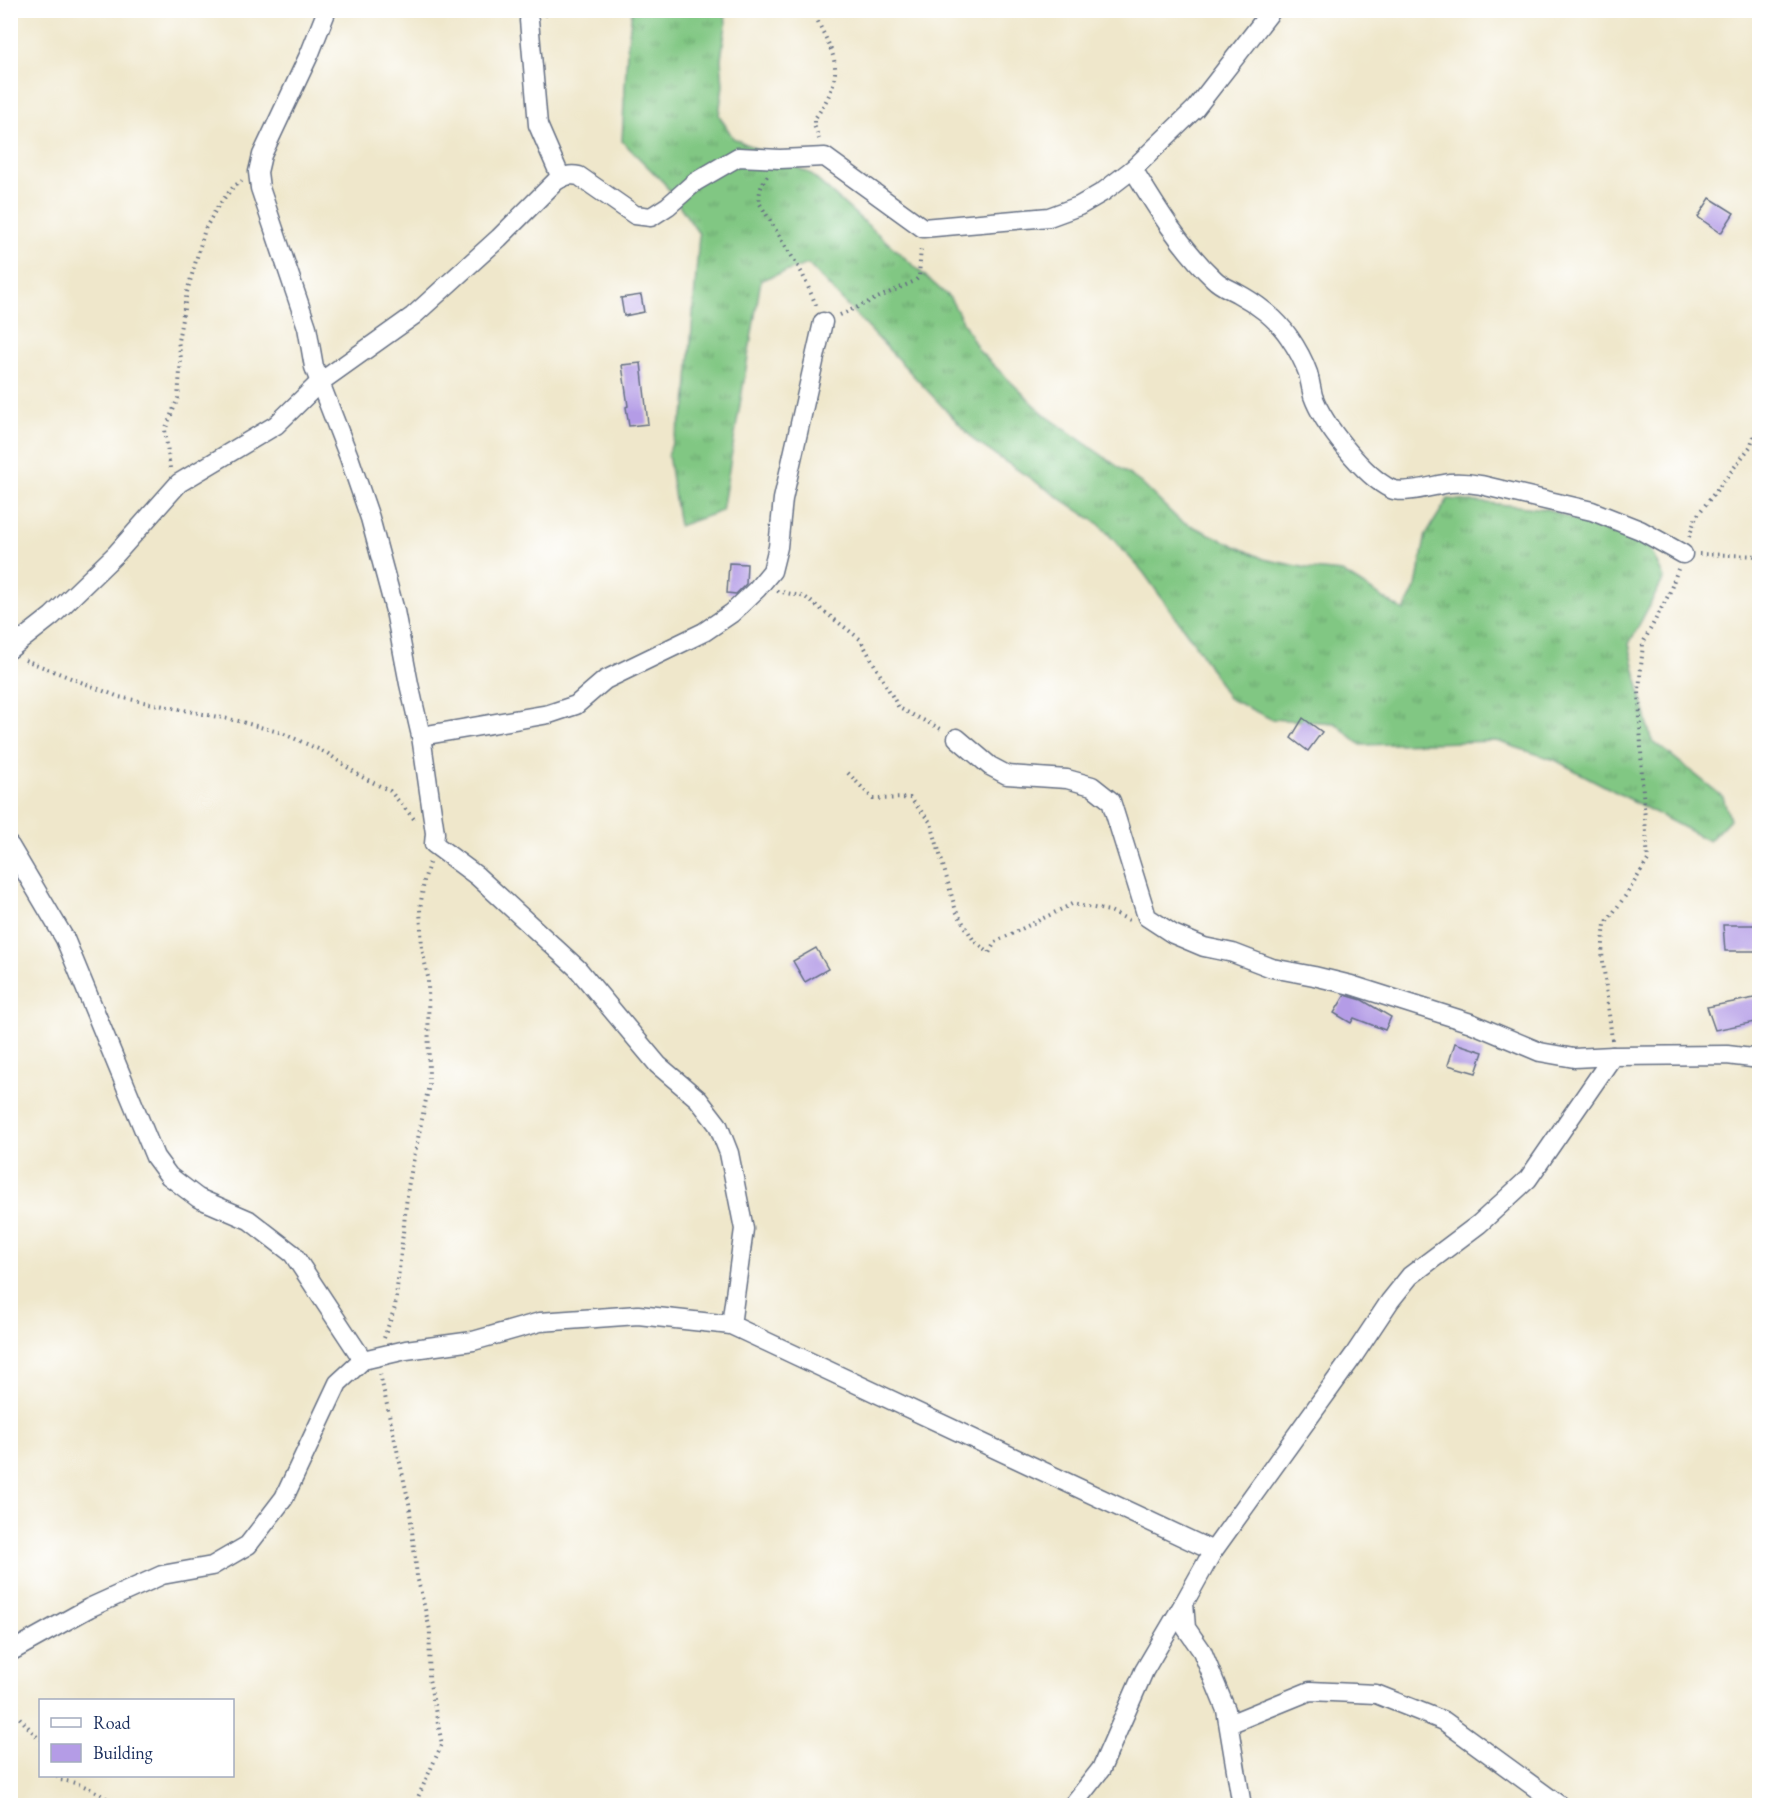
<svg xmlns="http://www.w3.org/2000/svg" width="1770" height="1816" viewBox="0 0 1770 1816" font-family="'EB Garamond',serif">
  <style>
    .grass { fill: url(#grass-tufts); stroke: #4e7b70; stroke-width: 1.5 }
    .building { fill: #b49ce6 }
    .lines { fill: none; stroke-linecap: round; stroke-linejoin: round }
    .minor-casing { stroke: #656f84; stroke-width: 21 }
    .path { stroke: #656f84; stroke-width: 4; stroke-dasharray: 1.5 4.5; stroke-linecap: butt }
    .minor { stroke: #fff; stroke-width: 18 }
  </style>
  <defs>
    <pattern id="grass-tufts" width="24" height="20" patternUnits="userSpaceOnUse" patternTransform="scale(1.5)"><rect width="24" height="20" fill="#81c783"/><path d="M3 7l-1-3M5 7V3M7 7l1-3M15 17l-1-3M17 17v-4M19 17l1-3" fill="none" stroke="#69a26e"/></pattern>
  </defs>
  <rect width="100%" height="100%" fill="#fff"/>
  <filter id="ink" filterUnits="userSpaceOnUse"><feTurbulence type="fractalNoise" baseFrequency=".0167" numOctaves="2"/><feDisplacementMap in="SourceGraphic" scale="12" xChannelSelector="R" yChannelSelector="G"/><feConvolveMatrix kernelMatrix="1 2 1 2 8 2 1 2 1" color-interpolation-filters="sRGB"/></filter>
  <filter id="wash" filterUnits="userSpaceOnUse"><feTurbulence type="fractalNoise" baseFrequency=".008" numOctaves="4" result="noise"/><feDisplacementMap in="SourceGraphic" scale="24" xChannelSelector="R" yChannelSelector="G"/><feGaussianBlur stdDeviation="1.35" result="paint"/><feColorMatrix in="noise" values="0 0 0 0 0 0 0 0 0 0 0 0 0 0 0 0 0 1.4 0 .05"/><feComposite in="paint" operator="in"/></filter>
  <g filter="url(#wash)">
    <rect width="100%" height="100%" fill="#efe7cb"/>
    <!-- grass -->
    <polygon class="grass" points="632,11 725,11 726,25 721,59 723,85 719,115 733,138 809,173 950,298 979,351 1045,415 1141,483 1179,520 1264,559 1312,569 1342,572 1404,611 1416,586 1426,534 1448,499 1547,509 1592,527 1605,529 1650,548 1664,578 1629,644 1651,739 1723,797 1730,819 1709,841 1555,760 1496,741 1361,745 1335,723 1271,719 1228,698 1197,647 1143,572 1100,525 976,442 808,264 761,280 722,511 679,526 668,454 686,406 699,234 664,183 622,141 627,50"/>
    <g id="blocks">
      <!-- building -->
      <g class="building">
        <polygon points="1710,198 1734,213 1721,233 1698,217"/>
        <polygon points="641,295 644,312 624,316 621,298"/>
        <polygon points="641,363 648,424 629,426 626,407 628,406 622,365"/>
        <polygon points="729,563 747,564 746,584 736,594 727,593"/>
        <polygon points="1303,718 1322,732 1308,751 1291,738"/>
        <polygon points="1723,925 1760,925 1760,951 1725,951"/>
        <polygon points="816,948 828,969 805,982 793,961"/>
        <polygon points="1345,995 1362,1000 1391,1017 1385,1030 1354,1018 1351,1023 1334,1013"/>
        <polygon points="1760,997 1760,1021 1715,1030 1707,1007"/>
        <polygon points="1455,1043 1483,1052 1476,1073 1448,1065"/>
      </g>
    </g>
  </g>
  <g filter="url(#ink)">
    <use href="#blocks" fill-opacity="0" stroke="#656f84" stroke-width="1.5"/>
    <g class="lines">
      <!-- minor casing -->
      <g class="minor-casing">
        <g id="minor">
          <polyline points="327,10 310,53 262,155 258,172 260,188 307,327 314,367 349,457 370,518 395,611 409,684 421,736 435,833 434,844 477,876 577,968 658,1065 698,1099 718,1125 729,1153 744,1229 731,1325"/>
          <polyline points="529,20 538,125 561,178"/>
          <path d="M1133 169C1156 207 1181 248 1214 279 1221 286 1228 288 1237 293 1256 303 1277 319 1289 337 1296 347 1304 362 1308 373 1310 381 1311 388 1313 396 1323 424 1364 476 1391 489 1405 495 1434 485 1450 483 1461 482 1470 483 1481 485L1592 511 1640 530 1683 554"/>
          <path d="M10 649 52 616 116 554 179 483 276 425 319 383 413 316 499 238 556 181C564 176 570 174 579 176L635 215 651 217 668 206 695 182 738 157 780 159 825 157 923 228 1049 217 1079 206 1103 192 1133 169 1195 109 1272 10"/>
          <polyline points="421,736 549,714 576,705 605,680 704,632 732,613 757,589 772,571 778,547 783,499 823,322"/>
          <polyline points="957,738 990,766 1007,775 1067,779 1092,786 1111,801 1147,917 1173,934 1204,947 1233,953 1272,968 1314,976 1351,985 1471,1023 1540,1052 1574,1058 1613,1056"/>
          <polyline points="10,846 65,939 155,1157 169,1176 198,1198 249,1220 293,1254 363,1360"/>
          <polyline points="10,1652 89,1608 162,1575 212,1566 248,1545 284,1498 338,1383 363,1360 406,1350 473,1341 540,1322 638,1315 731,1325 1213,1551"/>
          <polyline points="1229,1724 1310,1691 1376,1694 1444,1721 1559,1805"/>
          <polyline points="1072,1806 1101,1769 1144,1671 1184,1603"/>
          <polyline points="1242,1806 1226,1710 1202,1651 1186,1628 1184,1603 1213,1551 1354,1355 1390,1301 1410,1276 1479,1224 1528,1179 1613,1056 1727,1055 1760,1059"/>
        </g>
      </g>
      <!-- path -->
      <g class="path">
        <path d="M814 10C818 25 826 36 831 50 842 77 829 98 814 120V125L819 139"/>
        <polyline points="545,15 561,10"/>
        <path d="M767 176C761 185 758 193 760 204L802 273 817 307"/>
        <polyline points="840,315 915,281 919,277 921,246"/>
        <polyline points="170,468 165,430 178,398 181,358 178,341 187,292 205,229 218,206 234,186 242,181"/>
        <polyline points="1689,537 1696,517 1750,447 1760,419"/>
        <polyline points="1699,554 1760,556"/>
        <polyline points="777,591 805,597 860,639 899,708 943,730"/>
        <polyline points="25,660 119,697 238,721 282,733 327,753 360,776 390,791 414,819"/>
        <polyline points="848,773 873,799 910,798 931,823 956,911 974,941 989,953 995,942 1072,904 1110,911 1129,920"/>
        <polyline points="1612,1040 1602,953 1605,924 1626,895 1648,860 1642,779 1639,691 1643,643 1669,594 1678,569"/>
        <polyline points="384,1338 395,1307 408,1187 429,1085 428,977 422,949 420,909 424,881 429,863"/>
        <polyline points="380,1374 409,1503 417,1576 430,1630 429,1679 442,1744 414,1806"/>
        <polyline points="10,1711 16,1714 40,1740"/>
        <path d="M58 1776 59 1780C82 1782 99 1793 118 1806"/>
        <polyline points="395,1806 414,1804"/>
      </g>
      <!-- minor -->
      <use href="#minor" class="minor"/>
    </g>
  </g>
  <!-- margin -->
  <rect width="1770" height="1816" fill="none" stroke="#fff" stroke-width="36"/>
  <!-- legend -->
  <rect x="39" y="1699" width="195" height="78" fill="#ffffff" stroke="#a4acbf" stroke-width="1.5"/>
  <rect x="51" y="1718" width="30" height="9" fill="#ffffff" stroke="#a4acbf" stroke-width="1.5"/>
  <text x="93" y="1729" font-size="18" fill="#1b2f5e">Road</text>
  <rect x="51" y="1744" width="30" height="18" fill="#b49ce6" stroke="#a4acbf" stroke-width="1.5"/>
  <text x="93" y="1759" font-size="18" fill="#1b2f5e">Building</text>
</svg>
